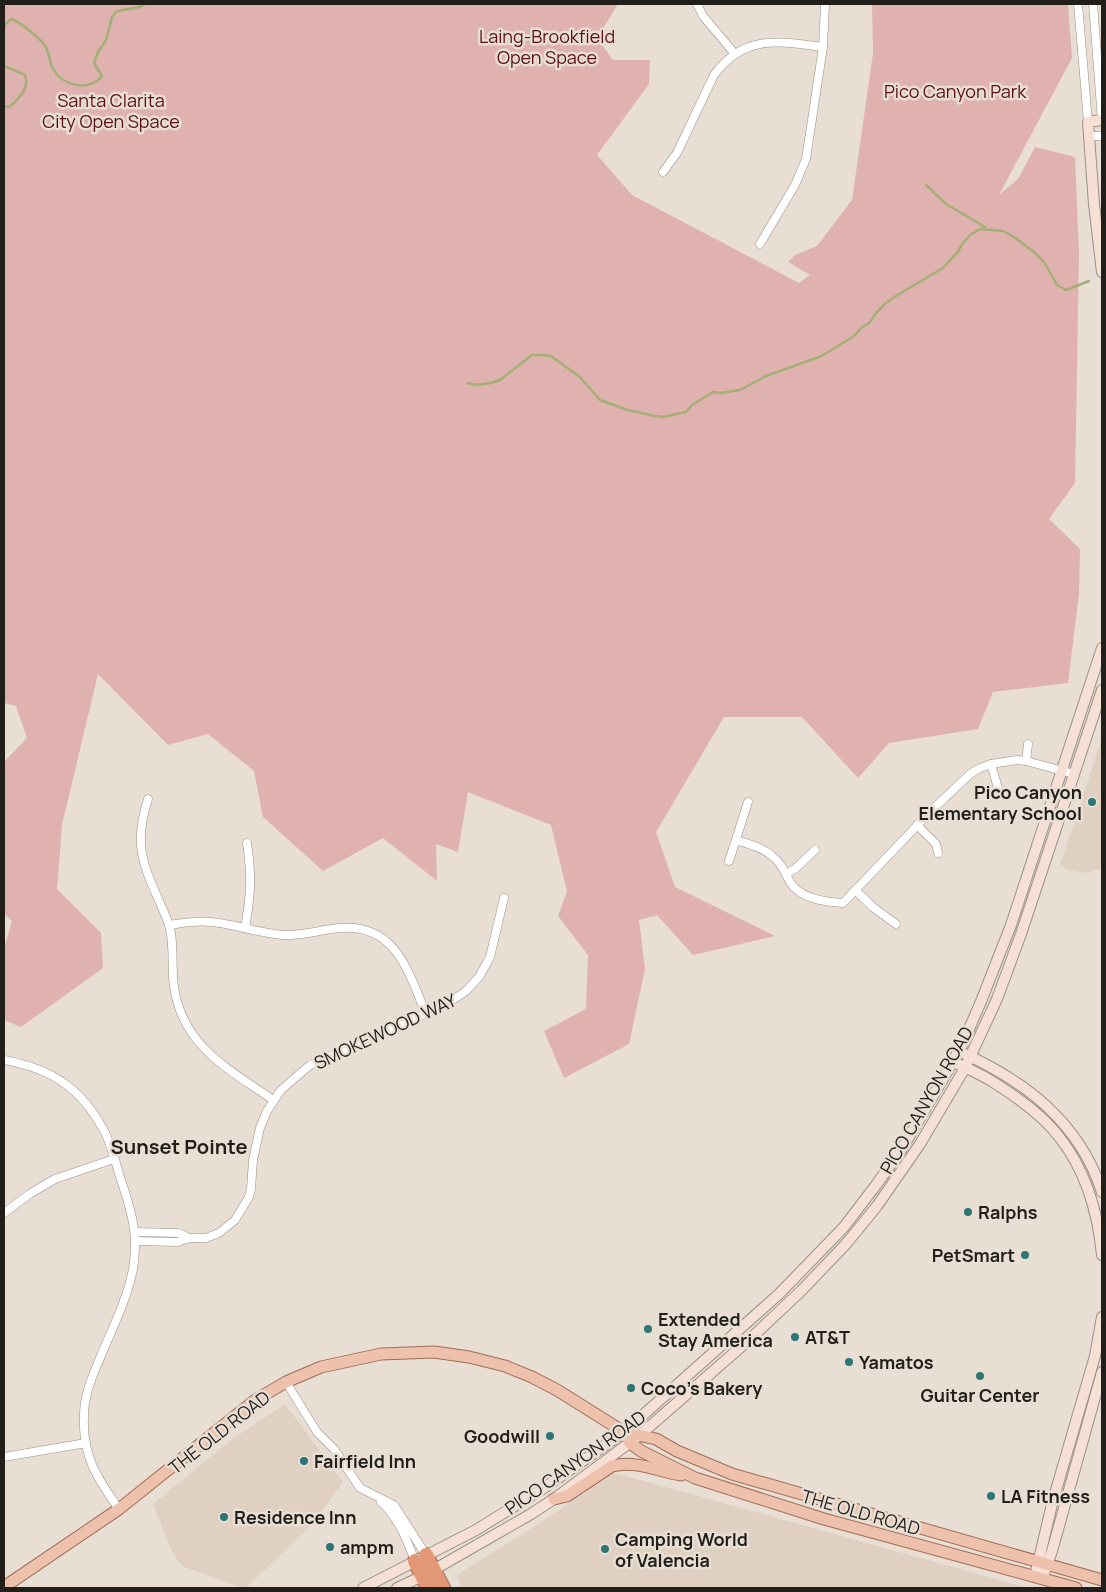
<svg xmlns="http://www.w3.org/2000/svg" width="1106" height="1592" viewBox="0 0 1106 1592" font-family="Manrope,sans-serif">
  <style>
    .built { fill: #dfd0c2 }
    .green { fill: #dfb2b0 }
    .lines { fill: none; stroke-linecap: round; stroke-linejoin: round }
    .stream { stroke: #a3af75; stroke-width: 2.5 }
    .street-casing { stroke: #989087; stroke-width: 9 }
    .secondary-casing { stroke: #989087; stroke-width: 12 }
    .primary-casing { stroke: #9f6d56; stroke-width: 13 }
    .highway-casing { stroke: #9f6d56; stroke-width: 16 }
    .street { stroke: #fff; stroke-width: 8 }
    .secondary { stroke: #f6e0d6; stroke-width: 10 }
    .primary { stroke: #eec1ac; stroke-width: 11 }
    .highway { stroke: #e29775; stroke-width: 14 }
    .poi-dot { fill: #2c7673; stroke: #e8ded4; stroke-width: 2 }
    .labels { text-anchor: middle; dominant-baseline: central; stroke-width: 5; stroke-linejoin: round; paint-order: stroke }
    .park-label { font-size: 18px; fill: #5d0e17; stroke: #e8ded4 }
    .poi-label { font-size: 18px; font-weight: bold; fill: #221f1b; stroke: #e8ded4; text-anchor: start }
    .street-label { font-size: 18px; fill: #221f1b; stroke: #e8ded4 }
    .quarter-label { font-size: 20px; font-weight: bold; fill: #221f1b; stroke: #e8ded4 }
  </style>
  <rect width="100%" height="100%" fill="#e8ded4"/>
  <!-- built -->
  <g class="built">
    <polygon points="1102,738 1102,868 1087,873 1068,870 1060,865"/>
    <polygon points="285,1404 343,1482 312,1524 246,1588 242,1588 182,1566 172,1552 153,1504 235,1437"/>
    <polygon points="614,1473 702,1497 1028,1588 462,1588 457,1575 540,1523"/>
  </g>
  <!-- green -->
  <polygon class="green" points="4,4 618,4 597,38 613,60 650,60 649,84 597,155 632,195 799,283 810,275 788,262 795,255 817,246 852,200 873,53 872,4 1068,4 1072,58 999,195 1018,179 1035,147 1075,157 1079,254 1075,483 1049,519 1080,549 1079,594 1068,683 993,692 978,729 889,743 858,778 802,717 724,717 656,832 675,887 775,936 693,955 657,915 639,920 645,969 629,1044 564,1078 544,1031 586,1009 588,955 558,916 567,891 551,825 468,792 458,852 436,844 437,881 383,838 323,871 263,817 254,771 208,734 168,745 98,674 62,825 57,889 101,933 103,968 21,1027 4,1020 4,948 12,921 4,914 4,762 27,738 16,706 4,703"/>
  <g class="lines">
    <!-- stream -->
    <g class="stream">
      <path d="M4 31 6 23 12 19C21 23 40 38 45 46 50 53 49 62 53 69 63 86 89 92 102 76L94 63 98 52 106 40 112 17 117 11 140 7 145 4"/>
      <path d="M4 66 25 75C30 88 18 100 9 107L4 106"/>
      <polyline points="926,185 946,204 985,227"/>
      <polyline points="468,383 476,385 491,383 500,380 532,355 543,355 551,356 580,377 600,400 628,410 655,416 663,417 686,412 692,405 713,392 721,393 740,390 766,376 819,357 830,351 854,336 861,328 869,323 876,313 886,303 896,296 943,268 957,253 963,243 970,235 980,229 1003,231 1014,237 1034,252 1044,262 1057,285 1066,290 1089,281"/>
    </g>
    <!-- street casing -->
    <g class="street-casing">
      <g id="street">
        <polyline points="697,4 703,16 735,54"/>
        <polyline points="1078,4 1088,122"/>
        <polyline points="1093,4 1102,120"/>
        <polyline points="1090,136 1102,136"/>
        <path d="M663 172 677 153 714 75C744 34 779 41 823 47"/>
        <polyline points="760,244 795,185 806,159 823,47 825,4"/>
        <polyline points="1026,761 1028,744"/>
        <polyline points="991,764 998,788"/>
        <path d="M148 799C130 853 149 874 168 922 175 940 171 967 174 987 183 1047 229 1069 273 1100"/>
        <polyline points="917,825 936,844 938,853"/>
        <path d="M736 840C748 844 762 847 772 856 781 862 785 873 790 882 800 899 825 902 843 903L931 811 970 774 980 768 991 764 1017 760 1026 761 1074 774"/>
        <polyline points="729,861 748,802"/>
        <polyline points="786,874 796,868 815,850"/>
        <polyline points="855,890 874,908 896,924"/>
        <path d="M169 925C183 923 197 920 211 922 235 924 258 933 282 935 302 936 320 930 339 928 396 923 408 971 426 1014"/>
        <path d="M245 928C251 894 252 877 247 843"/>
        <path d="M4 1060C12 1061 21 1064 29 1066 64 1077 85 1097 102 1127 111 1142 115 1161 120 1177 131 1209 139 1235 133 1269 127 1300 112 1329 100 1358 92 1377 84 1395 84 1416 82 1456 97 1478 119 1509"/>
        <polyline points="4,1213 31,1193 55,1179 114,1159"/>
        <polyline points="135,1232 178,1233 189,1238"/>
        <polyline points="135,1241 178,1242 189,1238 206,1238 219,1233 235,1220 249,1197 251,1189 253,1160 260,1128 267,1111 281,1090 310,1065 445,1005 466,991 479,977 490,957 504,898"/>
        <polyline points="286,1382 317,1432 334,1449 360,1488 394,1505 426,1555"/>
        <polyline points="4,1457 86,1443"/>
        <path d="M381 1502C398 1517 407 1540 415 1561"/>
      </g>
    </g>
    <!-- secondary casing -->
    <g class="secondary-casing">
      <g id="secondary">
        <polyline points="1102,120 1088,122 1094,204 1102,272"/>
        <path d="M965 1054C1028 1083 1080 1124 1102 1192"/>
        <path d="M952 1061C966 1068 980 1074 993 1082 1017 1097 1043 1115 1060 1138 1086 1171 1098 1214 1102 1255"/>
        <polyline points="1035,1576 1052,1504 1095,1356 1102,1317"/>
        <polyline points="1042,1579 1052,1551 1102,1372"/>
        <polyline points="363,1588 476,1530 544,1488 624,1432 779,1294 844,1227 876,1185 903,1147 947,1072 963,1043 982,999 1011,925 1102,648"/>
        <polyline points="397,1588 423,1576 531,1514 554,1499 640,1435 750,1339 801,1291 846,1244 877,1206 920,1144 965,1068 997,999 1021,934 1102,690"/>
      </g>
    </g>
    <!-- primary casing -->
    <g class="primary-casing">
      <g id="primary">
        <polyline points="624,1432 630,1443 641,1451 695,1478 824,1519 1076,1588"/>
        <path d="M554 1499 567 1496 612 1466C636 1460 657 1471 681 1475"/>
        <polyline points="4,1587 119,1509 254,1401 286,1382 321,1367 381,1354 434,1352 469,1357 505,1366 532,1377 557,1390 624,1432 656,1439 677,1451 732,1474 1102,1580"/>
      </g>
    </g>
    <!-- highway casing -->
    <g class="highway-casing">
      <g id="highway">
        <polyline points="426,1555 443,1588"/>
        <polyline points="415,1561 428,1588"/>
      </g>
    </g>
    <!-- street -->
    <use href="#street" class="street"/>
    <!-- secondary -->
    <use href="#secondary" class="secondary"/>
    <!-- primary -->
    <use href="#primary" class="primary"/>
    <!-- highway -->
    <use href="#highway" class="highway"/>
  </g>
  <!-- markers -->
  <g class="poi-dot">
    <circle cx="1092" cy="802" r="5"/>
    <circle cx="968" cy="1212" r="5"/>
    <circle cx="1025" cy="1255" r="5"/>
    <circle cx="648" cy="1329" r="5"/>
    <circle cx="795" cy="1337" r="5"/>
    <circle cx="849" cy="1362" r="5"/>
    <circle cx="980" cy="1376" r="5"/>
    <circle cx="631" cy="1388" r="5"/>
    <circle cx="550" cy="1436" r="5"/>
    <circle cx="304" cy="1461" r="5"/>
    <circle cx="991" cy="1496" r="5"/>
    <circle cx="224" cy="1517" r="5"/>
    <circle cx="330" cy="1547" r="5"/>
    <circle cx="605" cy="1549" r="5"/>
  </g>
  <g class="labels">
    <!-- park labels -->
    <g class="park-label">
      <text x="547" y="36">Laing-Brookfield<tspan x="547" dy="21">Open Space</tspan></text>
      <text x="955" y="91">Pico Canyon Park</text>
      <text x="111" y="100">Santa Clarita<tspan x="111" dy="21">City Open Space</tspan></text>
    </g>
    <!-- poi labels -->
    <g class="poi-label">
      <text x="1082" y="792" text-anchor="end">Pico Canyon<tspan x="1082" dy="21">Elementary School</tspan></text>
      <text x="978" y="1212">Ralphs</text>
      <text x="1015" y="1255" text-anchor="end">PetSmart</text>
      <text x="658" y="1319">Extended<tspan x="658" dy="21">Stay America</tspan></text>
      <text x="805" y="1337">AT&amp;T</text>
      <text x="859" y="1362">Yamatos</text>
      <text x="641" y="1388">Coco's Bakery</text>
      <text x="980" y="1395" text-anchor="middle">Guitar Center</text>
      <text x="540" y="1436" text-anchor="end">Goodwill</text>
      <text x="314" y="1461">Fairfield Inn</text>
      <text x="1001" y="1496">LA Fitness</text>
      <text x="234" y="1517">Residence Inn</text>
      <text x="615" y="1539">Camping World<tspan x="615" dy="21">of Valencia</tspan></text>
      <text x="340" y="1547">ampm</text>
    </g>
    <!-- street labels -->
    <g class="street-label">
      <text transform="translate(385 1031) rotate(-25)">SMOKEWOOD WAY</text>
      <text transform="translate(926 1100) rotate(-60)">PICO CANYON ROAD</text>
      <text transform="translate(219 1432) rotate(-38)">THE OLD ROAD</text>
      <text transform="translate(575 1462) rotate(-35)">PICO CANYON ROAD</text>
      <text transform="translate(861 1512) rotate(16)">THE OLD ROAD</text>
    </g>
    <!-- quarter labels -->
    <g class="quarter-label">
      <text x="179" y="1146">Sunset Pointe</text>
    </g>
  </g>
  <!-- border -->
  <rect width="1106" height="1592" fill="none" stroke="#221f1b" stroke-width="10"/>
</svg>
